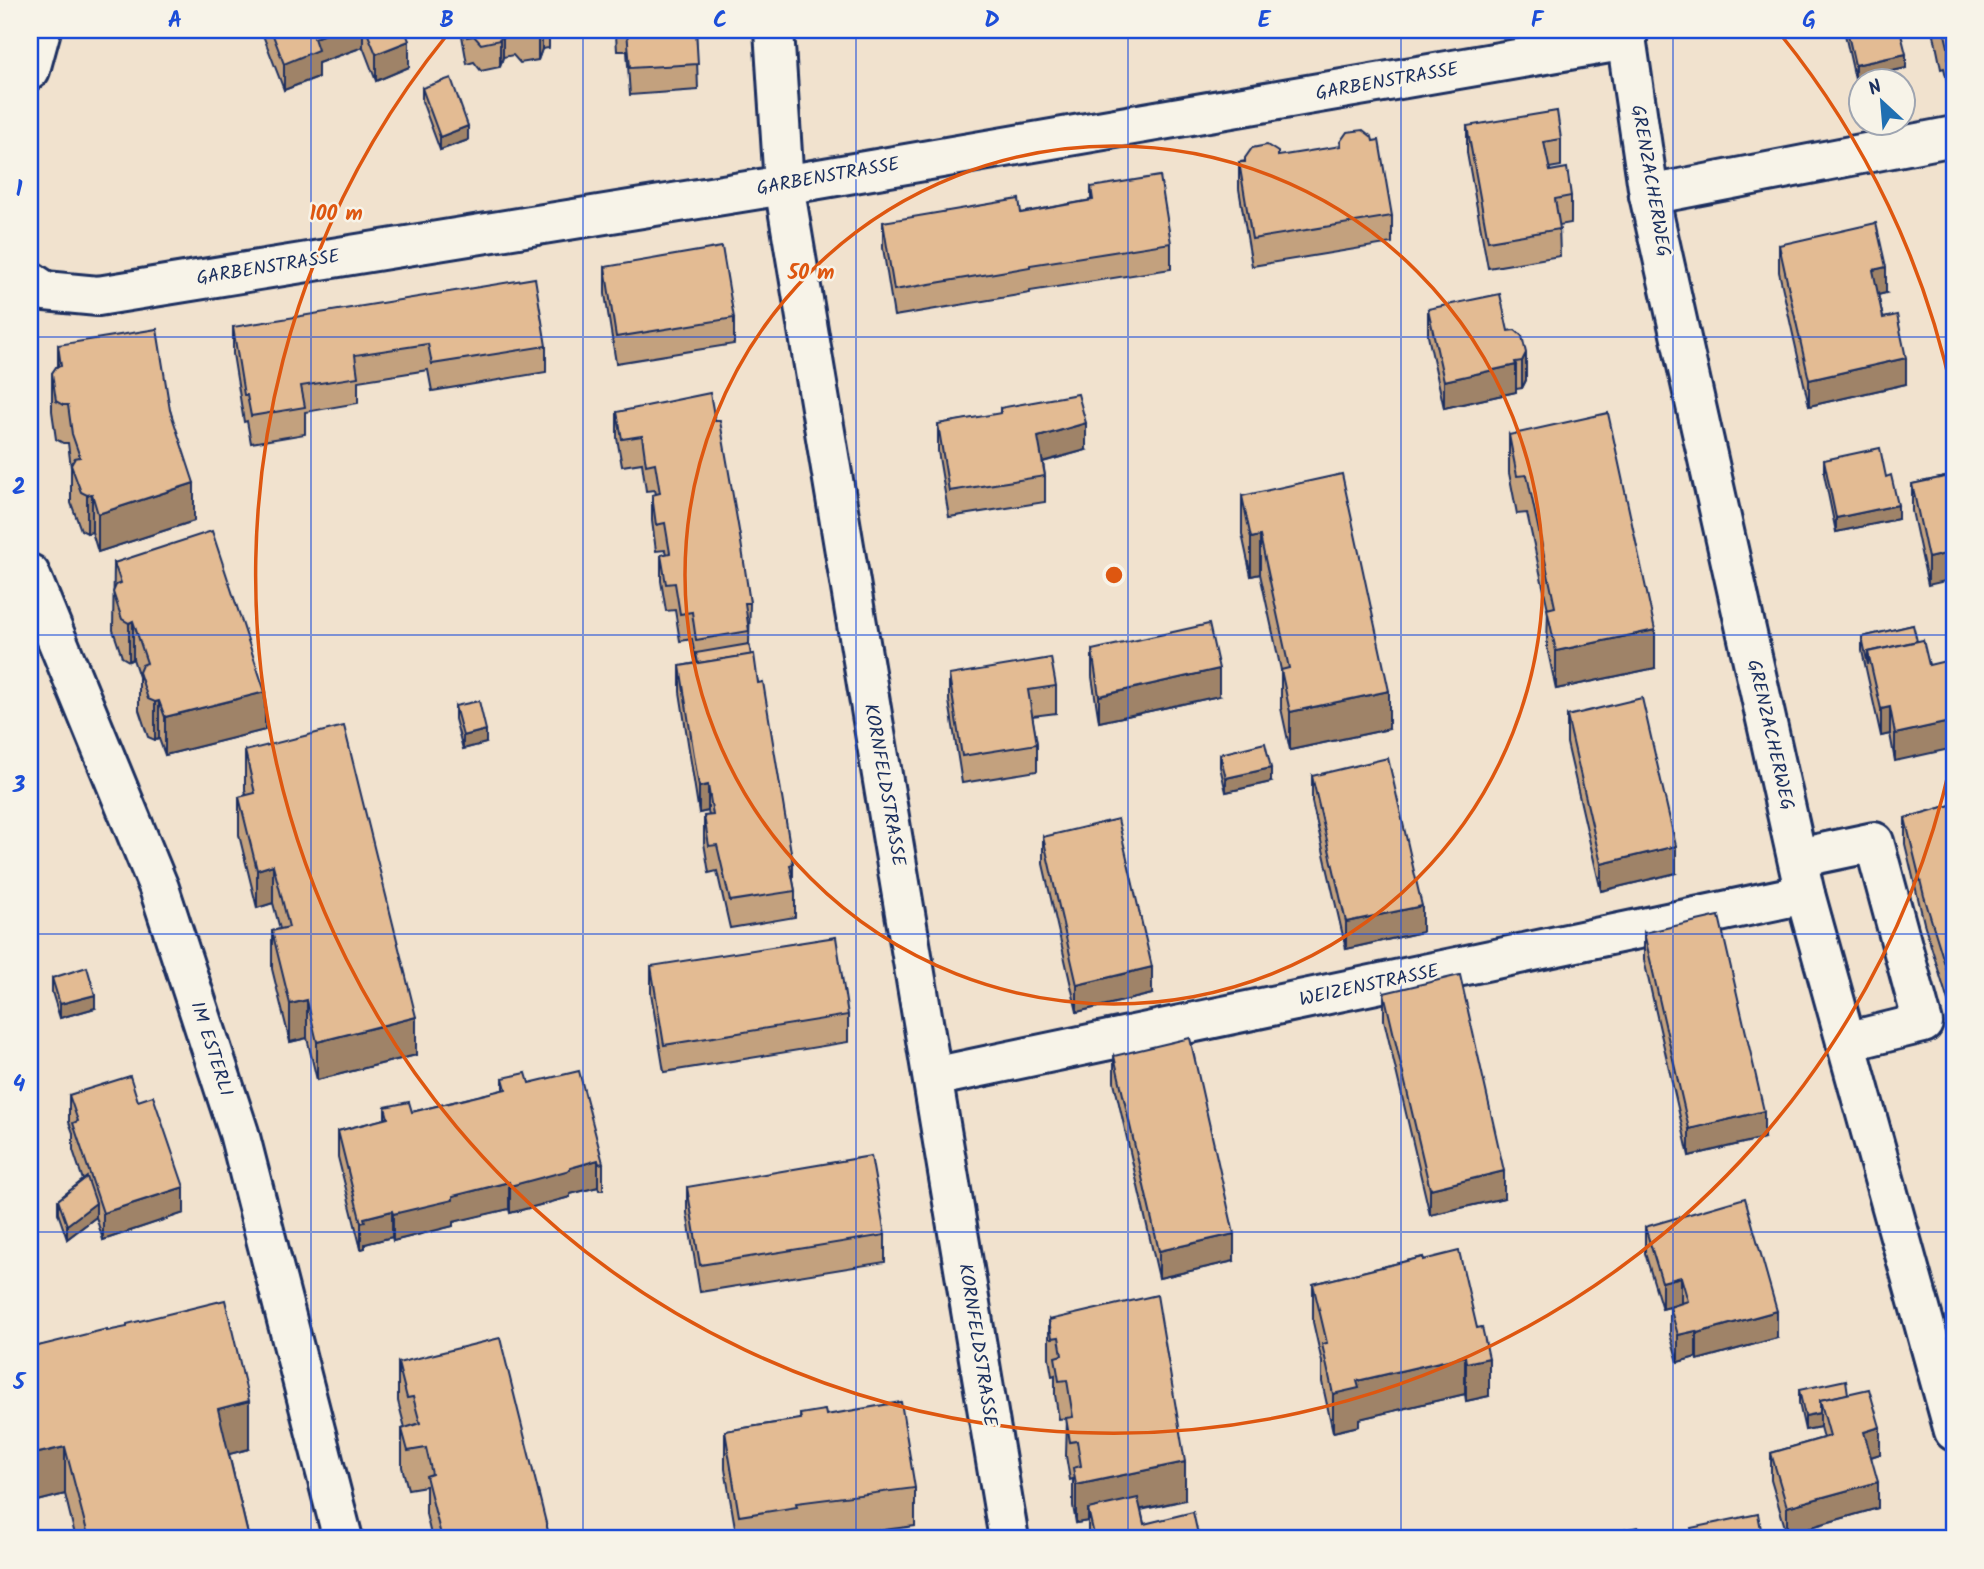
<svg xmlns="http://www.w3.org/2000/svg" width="1984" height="1569" viewBox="0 0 1984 1569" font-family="Kalam,sans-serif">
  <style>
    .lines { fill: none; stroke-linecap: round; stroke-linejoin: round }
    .minor-casing { stroke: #1b2f5e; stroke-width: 44 }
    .minor { stroke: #f7f3e8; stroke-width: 38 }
    .wall { fill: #c3a17e; stroke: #1b2f5e; stroke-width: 2 }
    .shaded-wall { fill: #9f8367; stroke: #1b2f5e; stroke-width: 2 }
    .building { fill: #e3bb93; stroke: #1b2f5e; stroke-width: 2 }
    .grid { fill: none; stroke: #1d4ed8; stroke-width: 2; stroke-opacity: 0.55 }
    .ring { fill: none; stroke: #de5710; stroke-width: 3.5 }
    .labels { text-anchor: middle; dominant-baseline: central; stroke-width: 5; stroke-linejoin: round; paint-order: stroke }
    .street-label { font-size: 19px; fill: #1b2f5e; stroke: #f7f3e8 }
    .centre { fill: #de5710; stroke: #f7f3e8; stroke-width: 3.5 }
    .ring-label { font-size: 21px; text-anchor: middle; font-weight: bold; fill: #de5710; stroke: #f7f3e8; stroke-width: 5; stroke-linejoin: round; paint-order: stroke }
    .neatline { fill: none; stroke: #1d4ed8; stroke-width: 2.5 }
    .grid-label { font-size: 23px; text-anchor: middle; font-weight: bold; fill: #1d4ed8 }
  </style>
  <rect width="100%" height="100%" fill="#f1e2ce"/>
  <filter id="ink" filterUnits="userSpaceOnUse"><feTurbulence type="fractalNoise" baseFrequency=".0143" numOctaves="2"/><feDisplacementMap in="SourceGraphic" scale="14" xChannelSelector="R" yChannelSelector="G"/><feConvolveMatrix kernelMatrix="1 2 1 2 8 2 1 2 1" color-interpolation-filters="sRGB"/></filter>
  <g filter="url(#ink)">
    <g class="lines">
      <!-- minor casing -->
      <g class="minor-casing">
        <g id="minor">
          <polyline points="774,30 784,185 1009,1539"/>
          <polyline points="1625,30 1649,195 1805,894 1954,1431"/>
          <polyline points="30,70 41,30"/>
          <polyline points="1649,195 1954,136"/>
          <polyline points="30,281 45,291 98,296 784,185 1627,40"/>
          <polyline points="30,574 159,888 239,1133 343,1539"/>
          <polyline points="1798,858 1874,842 1923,1023 1846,1042"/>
          <polyline points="933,1077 1805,894"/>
        </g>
      </g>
      <!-- minor -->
      <use href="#minor" class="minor"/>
    </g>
    <!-- wall -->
    <g class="wall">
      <polygon points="261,30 405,30 409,67 376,81 363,47 318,63 318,77 284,90"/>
      <polygon points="461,30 549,30 549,48 542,49 538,60 520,63 513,55 503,57 500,67 481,71 474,62 467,64"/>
      <polygon points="612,30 696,30 698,90 630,95 627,51 617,51 616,35 612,35"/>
      <polygon points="1844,30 1900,30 1906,68 1855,79"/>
      <polygon points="1933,30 1954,30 1948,85 1944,68 1941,69"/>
      <polygon points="422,88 468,140 440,150 422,101"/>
      <polygon points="1467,126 1561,139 1561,166 1549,168 1550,171 1571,196 1571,223 1559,225 1560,256 1488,268 1467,153"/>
      <polygon points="1278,156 1392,216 1392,243 1252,266 1239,189 1239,162"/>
      <polygon points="1091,187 1171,243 1171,269 1030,291 1030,293 894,316 883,248 883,222 1021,213 1091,200"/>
      <polygon points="1779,245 1886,293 1878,295 1883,318 1906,384 1809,406 1779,272"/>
      <polygon points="605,267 734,318 734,344 616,363 605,294"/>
      <polygon points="1428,309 1508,331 1515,330 1526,380 1522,388 1516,389 1516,392 1444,408 1428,336"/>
      <polygon points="233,327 546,346 546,372 432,391 428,370 358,381 358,403 305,412 305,434 251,443 247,421 244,422 233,354"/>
      <polygon points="58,345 170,410 194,521 98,552 92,532 87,533 81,530 71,503 71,468 68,443 63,443 56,439 52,411 52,373 58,367"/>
      <polygon points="1000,408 1086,450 1043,462 1045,476 1045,502 949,517 938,451 938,424 1000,414"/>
      <polygon points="617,412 715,421 750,603 749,644 758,683 793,864 793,881 795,891 795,917 730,928 717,871 709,873 704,843 704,816 709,816 708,811 699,813 680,692 680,666 696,663 692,639 680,641 675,610 666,611 661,581 661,555 666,554 665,550 656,551 652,521 652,495 656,494 655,490 646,491 642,463 622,466 617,438"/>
      <polygon points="1509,435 1655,668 1556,689 1547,647 1548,609 1527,513 1517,514 1509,473"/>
      <polygon points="1824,460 1886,477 1898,519 1836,532 1824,474"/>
      <polygon points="1954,475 1928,585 1912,511 1912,484"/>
      <polygon points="1242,496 1389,729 1290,750 1281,708 1281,670 1260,574 1251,576 1242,534"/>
      <polygon points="114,563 265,730 165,755 159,739 155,740 148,737 139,710 139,677 133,659 129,661 122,657 113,630"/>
      <polygon points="1913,625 1895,761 1890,734 1881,736 1862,651 1862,637"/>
      <polygon points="1092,650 1219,696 1099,722 1092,677"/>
      <polygon points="949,675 1056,686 1056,713 1032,716 1037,744 1037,771 962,783 949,701"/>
      <polygon points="455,706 486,743 463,749 455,719"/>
      <polygon points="1567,716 1676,873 1601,891 1567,743"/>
      <polygon points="245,751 416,1055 317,1080 307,1038 290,1042 272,969 272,931 280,929 273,903 257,908 239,835 239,797 246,795 245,789"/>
      <polygon points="1220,754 1271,782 1226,792 1220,767"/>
      <polygon points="1312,776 1422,932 1346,949 1312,802"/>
      <polygon points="1954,804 1954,1021 1924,923 1905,844 1905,818"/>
      <polygon points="1043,837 1152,994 1077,1012 1043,864"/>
      <polygon points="1644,933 1764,1138 1689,1156 1644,960"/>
      <polygon points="651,966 848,1015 848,1042 664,1072 651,993"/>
      <polygon points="52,978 95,1008 60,1018 52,992"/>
      <polygon points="1384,993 1504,1198 1430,1215 1384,1020"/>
      <polygon points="1114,1056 1234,1261 1159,1278 1114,1082"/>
      <polygon points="503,1078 529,1083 603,1163 603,1190 599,1190 598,1187 570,1194 570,1197 510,1213 509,1209 481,1215 453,1222 453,1226 393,1241 392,1237 365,1244 365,1248 361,1249 338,1157 338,1131 385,1119 385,1107 412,1112 503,1090"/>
      <polygon points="69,1095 138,1101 184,1213 103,1240 96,1217 67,1239 58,1213 58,1200 83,1180 73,1150 73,1133 69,1122"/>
      <polygon points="687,1187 885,1235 885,1262 700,1292 687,1213"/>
      <polygon points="1645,1227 1777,1338 1697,1360 1696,1357 1678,1362 1670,1334 1670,1307 1678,1305 1662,1309 1645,1253"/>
      <polygon points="1423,1257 1489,1396 1466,1401 1465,1394 1359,1419 1359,1426 1333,1432 1322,1382 1322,1362 1313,1322 1313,1284"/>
      <polygon points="1049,1320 1185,1500 1141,1510 1144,1524 1199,1539 1088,1539 1088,1521 1076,1523 1073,1506 1073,1479 1070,1480 1066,1456 1067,1418 1059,1419 1055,1395 1055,1375 1052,1376 1049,1358"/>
      <polygon points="107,1331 249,1449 229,1454 249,1539 76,1539 65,1494 34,1502 30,1486 30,1348"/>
      <polygon points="398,1363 550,1539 432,1539 426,1514 426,1486 408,1489 402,1467 402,1429 405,1428 398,1401"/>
      <polygon points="1799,1390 1848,1394 1880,1454 1871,1457 1878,1508 1787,1534 1771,1480 1771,1453 1823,1438 1820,1427 1805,1430 1799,1403"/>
      <polygon points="800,1414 826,1415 915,1488 915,1526 812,1539 737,1539 725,1469 725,1431 800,1419"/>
    </g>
    <!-- shaded-wall -->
    <g class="shaded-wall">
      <polygon points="337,30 363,30 363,47 318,63 318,77 284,90 284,64 314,38"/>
      <polygon points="503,30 503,57 500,67 500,40"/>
      <polygon points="540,30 542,30 542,49 538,60 538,33"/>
      <polygon points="409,41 409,67 376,81 376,54"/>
      <polygon points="1954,45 1954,83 1948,85 1948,47"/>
      <polygon points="1906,54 1906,68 1855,79 1855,65"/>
      <polygon points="468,126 468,140 440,150 440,137"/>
      <polygon points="1886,267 1886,293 1873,296 1873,270"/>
      <polygon points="1526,353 1526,380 1522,388 1522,361"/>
      <polygon points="1906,358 1906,384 1809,406 1809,380"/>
      <polygon points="1516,365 1516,392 1444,408 1444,381"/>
      <polygon points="1086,423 1086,450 1038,463 1038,437"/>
      <polygon points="194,483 194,521 98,552 98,514"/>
      <polygon points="92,494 92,532 87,533 87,495"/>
      <polygon points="1898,505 1898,519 1836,532 1836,518"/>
      <polygon points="1260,536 1260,574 1251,576 1251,538"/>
      <polygon points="1954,552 1954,579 1928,585 1928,558"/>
      <polygon points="133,621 133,659 129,661 129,623"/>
      <polygon points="1655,630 1655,668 1556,689 1556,651"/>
      <polygon points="1219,669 1219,696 1099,722 1099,696"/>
      <polygon points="1389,691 1389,729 1290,750 1290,712"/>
      <polygon points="265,692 265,730 165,755 165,717"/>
      <polygon points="159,701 159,739 155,740 155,702"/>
      <polygon points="1890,707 1890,734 1881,736 1881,709"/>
      <polygon points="1954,721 1954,748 1895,761 1895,734"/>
      <polygon points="486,730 486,743 463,749 463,736"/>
      <polygon points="1271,768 1271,782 1226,792 1226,778"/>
      <polygon points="708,785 708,811 699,813 699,787"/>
      <polygon points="1676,846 1676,873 1601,891 1601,864"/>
      <polygon points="273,865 273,903 257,908 257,870"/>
      <polygon points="1422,906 1422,932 1346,949 1346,922"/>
      <polygon points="1152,967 1152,994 1077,1012 1077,985"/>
      <polygon points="95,995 95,1008 60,1018 60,1004"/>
      <polygon points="307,1000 307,1038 290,1042 290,1004"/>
      <polygon points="416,1017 416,1055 317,1080 317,1042"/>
      <polygon points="1764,1111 1764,1138 1689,1156 1689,1129"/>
      <polygon points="598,1160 598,1187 570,1194 570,1197 510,1213 510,1186 570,1168"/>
      <polygon points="1504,1171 1504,1198 1430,1215 1430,1189"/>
      <polygon points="509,1182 509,1209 453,1222 453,1226 393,1241 393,1214 453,1196"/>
      <polygon points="184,1187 184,1213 103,1240 103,1213"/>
      <polygon points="96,1203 96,1217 67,1239 67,1225"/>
      <polygon points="392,1211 392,1237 365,1244 365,1248 361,1249 361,1223 364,1218"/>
      <polygon points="1234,1234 1234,1261 1159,1278 1159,1251"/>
      <polygon points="1681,1277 1681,1304 1662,1309 1662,1282"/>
      <polygon points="1777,1311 1777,1338 1697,1360 1697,1333"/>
      <polygon points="1696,1331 1696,1357 1678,1362 1678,1335"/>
      <polygon points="1465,1356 1465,1394 1359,1419 1359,1426 1333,1432 1333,1394 1357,1381"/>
      <polygon points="1489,1358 1489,1396 1466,1401 1466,1363"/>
      <polygon points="249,1401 249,1449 218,1457 218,1409"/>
      <polygon points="1820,1413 1820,1427 1805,1430 1805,1416"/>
      <polygon points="1880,1427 1880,1454 1864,1459 1864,1432"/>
      <polygon points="65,1447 65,1494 34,1502 34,1454"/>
      <polygon points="1185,1462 1185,1500 1090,1520 1088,1509 1088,1521 1076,1523 1076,1485"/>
      <polygon points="1878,1482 1878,1508 1787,1534 1787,1507"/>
    </g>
    <!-- building -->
    <g class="building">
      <polygon points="271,30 337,30 314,38 318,50 284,64"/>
      <polygon points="366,30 405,30 409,41 376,54"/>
      <polygon points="466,30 505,30 503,30 500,40 481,44 474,36 467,37"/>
      <polygon points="514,30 540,30 538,33 520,37"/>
      <polygon points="627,30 696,30 698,64 630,68"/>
      <polygon points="1847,30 1900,30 1906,54 1855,65"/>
      <polygon points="1941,30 1954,30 1954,45 1948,47 1944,30"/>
      <polygon points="451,78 468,126 440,137 422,88"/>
      <polygon points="1557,111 1561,139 1544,142 1550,171 1567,168 1571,196 1555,199 1560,229 1488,241 1467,126"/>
      <polygon points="1363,130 1372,137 1373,141 1379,140 1392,216 1252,239 1239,162 1245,162 1245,158 1252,148 1267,145 1278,152 1278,156 1341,146 1340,142 1347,132"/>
      <polygon points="1160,176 1171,243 1030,265 1030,267 894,290 883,222 1019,199 1021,213 1093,200 1091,187"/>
      <polygon points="1876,223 1886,267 1873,270 1883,318 1897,315 1906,358 1809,380 1779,245"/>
      <polygon points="722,247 734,318 616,337 605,267"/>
      <polygon points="535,278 546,346 432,364 428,344 355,355 358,377 301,386 305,407 251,416 247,395 244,395 233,327"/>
      <polygon points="1500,294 1508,331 1515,330 1522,336 1526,353 1522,361 1515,362 1516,365 1444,381 1428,309"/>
      <polygon points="157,329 170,410 194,483 98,514 92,494 87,495 81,492 71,465 75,458 80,457 72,434 68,405 63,405 56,401 52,373 56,367 61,366 58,345"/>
      <polygon points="710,393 715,421 720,421 741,542 750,603 745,603 749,631 696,640 692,612 680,614 675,583 666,584 661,555 670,553 665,523 656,525 652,495 660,493 655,463 646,465 642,436 622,439 617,412"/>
      <polygon points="1078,394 1086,423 1038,437 1045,476 949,491 938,424 1001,413 1000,408"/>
      <polygon points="1608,413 1655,630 1556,651 1547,609 1555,607 1527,475 1517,476 1509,435"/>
      <polygon points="1880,448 1886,477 1891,475 1898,505 1836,518 1824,460"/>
      <polygon points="1342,474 1389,691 1290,712 1281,670 1289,668 1260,536 1251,538 1242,496"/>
      <polygon points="1954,475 1954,552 1928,558 1912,484"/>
      <polygon points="212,531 265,692 165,717 159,701 155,702 148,699 139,672 142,665 147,663 133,621 129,623 122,619 113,592 116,585 121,583 114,563"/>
      <polygon points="1209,624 1219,669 1099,696 1092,650"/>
      <polygon points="1913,625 1917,641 1868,652 1868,665 1862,637"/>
      <polygon points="1923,640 1929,665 1954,659 1954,721 1895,734 1890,707 1881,709 1868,652"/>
      <polygon points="749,644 751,655 698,663 696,653"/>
      <polygon points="754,654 758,683 763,682 791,852 793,864 790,865 795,891 730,901 717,845 709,846 704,816 713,815 708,785 699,787 680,666"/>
      <polygon points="1051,658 1056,686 1028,690 1037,744 962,756 949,675"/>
      <polygon points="1642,698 1676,846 1601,864 1567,716"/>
      <polygon points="479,701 486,730 463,736 455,706"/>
      <polygon points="344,726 416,1017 317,1042 307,1000 290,1004 272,931 289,927 280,891 273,865 257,870 239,797 255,793 245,751"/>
      <polygon points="1265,743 1271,768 1226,778 1220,754"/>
      <polygon points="1388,758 1422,906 1346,922 1312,776"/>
      <polygon points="1954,804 1954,994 1924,896 1905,818"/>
      <polygon points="1118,819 1152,967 1077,985 1043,837"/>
      <polygon points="1719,916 1764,1111 1689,1129 1644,933"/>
      <polygon points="836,937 848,1015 664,1045 651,966"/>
      <polygon points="87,967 95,995 60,1004 52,978"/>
      <polygon points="1460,975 1504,1171 1430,1189 1384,993"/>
      <polygon points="1190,1038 1234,1234 1159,1251 1114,1056"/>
      <polygon points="579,1071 603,1163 599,1164 598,1160 570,1168 570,1170 510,1186 509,1182 453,1196 453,1200 393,1214 392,1211 364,1218 365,1222 361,1223 338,1131 388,1118 385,1107 409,1102 412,1112 506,1089 503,1078 526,1073 529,1083"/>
      <polygon points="130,1076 138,1101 153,1096 184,1187 103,1213 73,1123 78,1121 69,1095"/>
      <polygon points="871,1156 885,1235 700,1265 687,1187"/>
      <polygon points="87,1177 96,1203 67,1225 58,1200"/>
      <polygon points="1745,1198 1777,1311 1697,1333 1696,1331 1678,1335 1670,1307 1688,1301 1681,1277 1662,1282 1645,1227"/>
      <polygon points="1459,1251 1477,1328 1482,1327 1489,1358 1466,1363 1465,1356 1357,1381 1359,1388 1333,1394 1322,1344 1327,1343 1313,1284 1423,1257 1423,1260"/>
      <polygon points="1157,1295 1185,1462 1076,1485 1073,1468 1081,1466 1077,1441 1070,1442 1066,1418 1073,1417 1067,1380 1059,1381 1055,1357 1062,1355 1059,1337 1052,1338 1049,1320"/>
      <polygon points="225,1300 249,1401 218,1409 249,1539 89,1539 65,1447 34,1454 30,1438 30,1348 107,1329 107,1331 127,1327 127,1324"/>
      <polygon points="500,1338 550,1539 448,1539 448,1537 442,1539 426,1476 432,1474 426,1448 408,1451 402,1429 420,1423 413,1397 407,1398 398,1363"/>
      <polygon points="1846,1380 1848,1394 1820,1400 1820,1413 1805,1416 1799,1390"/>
      <polygon points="1869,1389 1880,1427 1864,1432 1878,1482 1787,1507 1771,1453 1830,1436 1820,1400"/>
      <polygon points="901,1402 915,1488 796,1503 797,1507 739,1516 725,1431 801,1419 800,1414 825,1410 826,1415"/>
      <polygon points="1138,1498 1144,1524 1193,1512 1199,1539 1095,1539 1088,1509"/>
      <polygon points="1758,1514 1763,1539 1693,1539 1691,1528"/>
      <polygon points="1638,1527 1640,1539 1569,1539 1598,1533 1601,1535"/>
    </g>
  </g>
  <!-- grid -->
  <path class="grid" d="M311 30V1539M583 30V1539M856 30V1539M1128 30V1539M1401 30V1539M1673 30V1539M30 337H1954M30 635H1954M30 934H1954M30 1232H1954"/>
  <!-- distance rings -->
  <g class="ring">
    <circle cx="1114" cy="575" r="429"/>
    <path d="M1953 753A858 858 0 1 1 447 35M1781 35A858 858 0 0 1 1953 397"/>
  </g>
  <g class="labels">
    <!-- street labels -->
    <g class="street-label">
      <text transform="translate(1387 82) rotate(-10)">GARBENSTRASSE</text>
      <text transform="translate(828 177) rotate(-10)">GARBENSTRASSE</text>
      <text transform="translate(1650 181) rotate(80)">GRENZACHERWEG</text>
      <text transform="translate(268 268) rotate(-9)">GARBENSTRASSE</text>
      <text transform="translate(1770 735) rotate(77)">GRENZACHERWEG</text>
      <text transform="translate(884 785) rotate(80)">KORNFELDSTRASSE</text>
      <text transform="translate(1369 986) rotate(-12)">WEIZENSTRASSE</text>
      <text transform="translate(211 1049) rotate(72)">IM ESTERLI</text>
      <text transform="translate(977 1345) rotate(81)">KORNFELDSTRASSE</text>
    </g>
  </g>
  <circle cx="1114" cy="575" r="10" class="centre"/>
  <g class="ring-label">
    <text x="336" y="220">100 m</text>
    <text x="811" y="279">50 m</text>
  </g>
  <!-- margin -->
  <rect width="1984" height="1569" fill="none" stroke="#f7f3e8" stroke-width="77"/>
  <!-- north arrow -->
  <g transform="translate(1882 102) rotate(334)"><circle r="33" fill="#f7f3e8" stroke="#9fa5b1" stroke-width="2"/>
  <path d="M0-5L12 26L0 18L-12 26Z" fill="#1f6fb2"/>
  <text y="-10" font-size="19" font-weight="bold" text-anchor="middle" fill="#1b2f5e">N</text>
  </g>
  <rect x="38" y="38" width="1908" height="1492" class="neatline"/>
  <g class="grid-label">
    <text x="175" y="27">A</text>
    <text x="447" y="27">B</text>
    <text x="720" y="27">C</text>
    <text x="992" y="27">D</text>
    <text x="1264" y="27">E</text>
    <text x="1537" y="27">F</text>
    <text x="1809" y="27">G</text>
    <text x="19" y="196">1</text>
    <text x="19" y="494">2</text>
    <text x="19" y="792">3</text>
    <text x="19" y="1091">4</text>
    <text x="19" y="1389">5</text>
  </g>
</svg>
